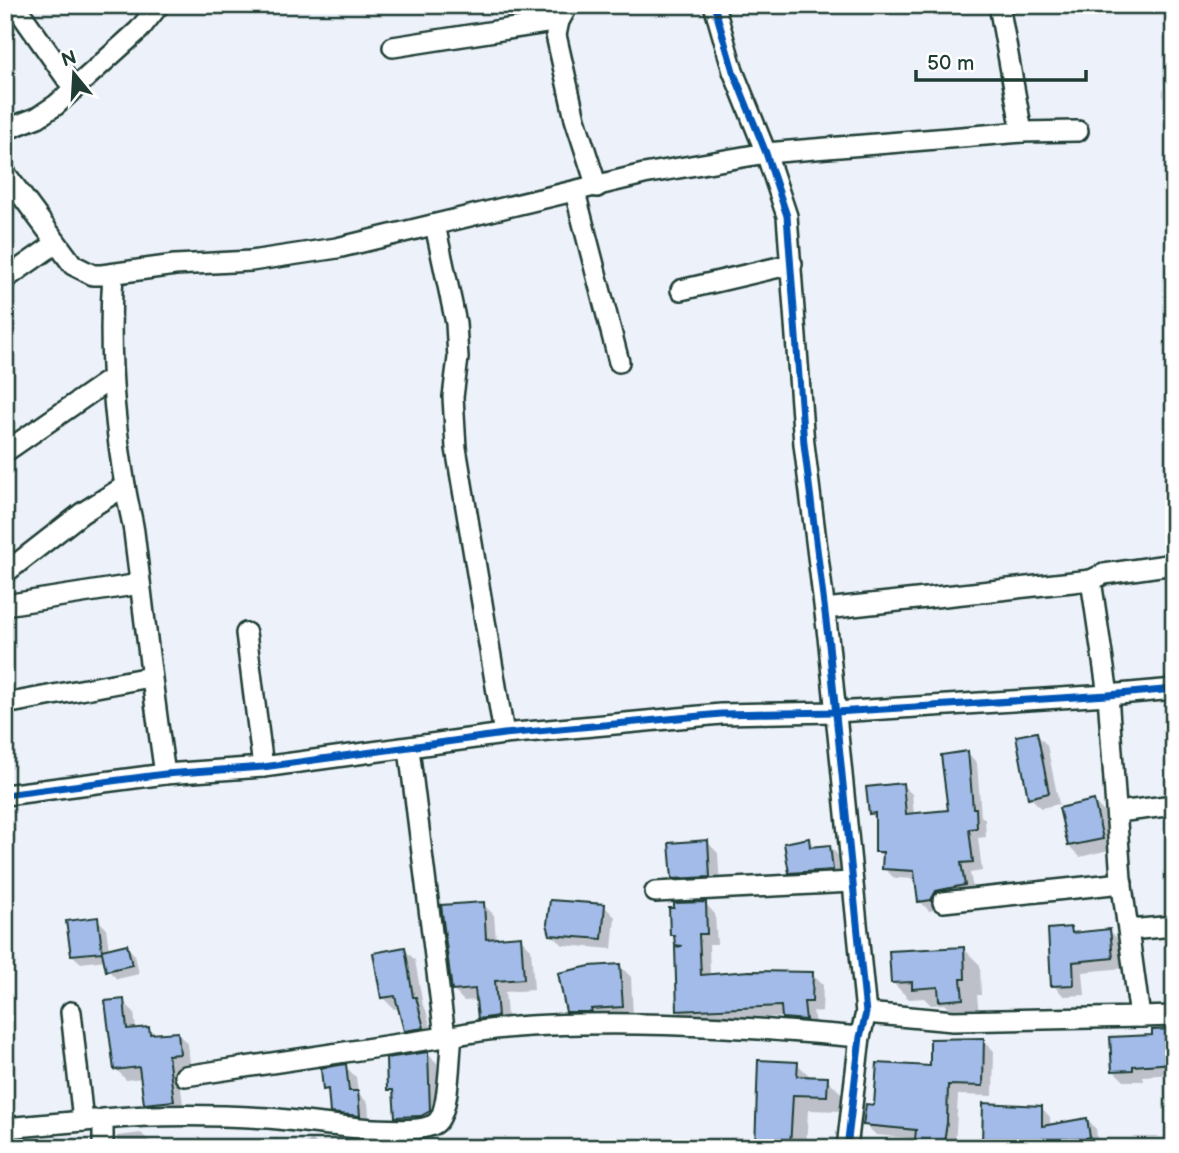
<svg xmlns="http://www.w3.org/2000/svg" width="1179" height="1153" viewBox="0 0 1179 1153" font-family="'Balsamiq Sans',sans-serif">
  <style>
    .shadow { fill: #0003 }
    .building { fill: #a3bbe8; stroke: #1f3d34; stroke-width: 2 }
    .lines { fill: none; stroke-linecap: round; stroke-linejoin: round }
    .street-casing { stroke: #1f3d34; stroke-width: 24 }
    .street { stroke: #fff; stroke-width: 19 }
    .cycleway-casing { stroke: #fff; stroke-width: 11 }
    .cycleway { stroke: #0057b8; stroke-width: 7 }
  </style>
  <rect width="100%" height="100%" fill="#edf1fa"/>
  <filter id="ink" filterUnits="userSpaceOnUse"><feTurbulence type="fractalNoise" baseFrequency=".0143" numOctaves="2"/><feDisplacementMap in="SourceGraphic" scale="14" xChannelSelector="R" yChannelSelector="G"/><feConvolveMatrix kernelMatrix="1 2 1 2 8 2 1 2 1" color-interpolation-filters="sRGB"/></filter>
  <g filter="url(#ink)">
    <!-- shadow -->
    <g class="shadow">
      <polygon points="1036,734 1047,745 1059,804 1041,808 1030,797"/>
      <polygon points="968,753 977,763 981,816 985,819 986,837 978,838 982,871 970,873 974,894 941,909 929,911 920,901 917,879 894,878 884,868 885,859 877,851 877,820 870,813 902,785 912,794 914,815 950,812"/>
      <polygon points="1094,802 1105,813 1113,849 1080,857 1069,846"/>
      <polygon points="808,840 816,848 830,847 841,858 843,880 801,883 790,872"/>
      <polygon points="707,842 718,853 720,887 684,889 673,878"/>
      <polygon points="705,903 715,914 717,944 709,944 710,976 812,974 823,985 822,1012 813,1011 816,1030 795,1028 784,1017 689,1021 678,1011 680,948 672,934"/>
      <polygon points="483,904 494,915 496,940 520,938 531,949 534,990 505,992 508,1027 490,1029 479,1018 477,1000 464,1001 453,990"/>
      <polygon points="604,906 615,917 612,949 563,945 551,934"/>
      <polygon points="97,919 106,928 109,950 126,946 135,955 139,974 117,979 108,970 106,960 81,963 72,955"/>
      <polygon points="1071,929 1076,935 1110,931 1121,942 1123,968 1083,972 1085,995 1064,996 1053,985"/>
      <polygon points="963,948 980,965 981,995 977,995 979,1015 958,1017 945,1004 931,1005 924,998 909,999 892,982"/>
      <polygon points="404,949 415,960 423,1006 426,1010 434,1038 417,1041 406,1030 400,1008 394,1009 383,998"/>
      <polygon points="620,966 631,977 633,1017 578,1022 567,1011"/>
      <polygon points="123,1001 134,1012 136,1030 149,1028 155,1035 177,1033 188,1044 190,1064 178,1066 184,1112 157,1114 146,1103 142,1078 126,1080 116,1069"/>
      <polygon points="1174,1032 1174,1074 1143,1076 1144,1081 1124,1081 1113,1070 1154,1037"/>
      <polygon points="983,1040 994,1051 993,1096 958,1095 955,1148 915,1148 917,1139 876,1135 865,1124 876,1107 931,1068"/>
      <polygon points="428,1054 437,1063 439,1119 407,1126 397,1117 396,1096 389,1089"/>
      <polygon points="797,1064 812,1078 827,1079 843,1095 842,1111 808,1110 806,1148 756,1148"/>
      <polygon points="345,1066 356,1077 358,1093 368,1103 370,1126 343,1123 332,1112 331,1095 325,1089"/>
      <polygon points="1041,1107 1050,1117 1050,1127 1087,1120 1096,1129 1098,1146 1094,1148 988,1148 984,1144"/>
      <polygon points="141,1133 152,1144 153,1148 118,1148 117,1136"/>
      <polygon points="276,1138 286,1148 262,1148"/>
      <polygon points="312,1139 320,1148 300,1148"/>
    </g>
    <!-- building -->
    <g class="building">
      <polygon points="1037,732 1049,793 1028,798 1016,736"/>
      <polygon points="968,751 973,808 976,808 977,828 969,829 973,862 961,863 965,885 936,891 931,900 918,902 914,871 882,869 883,852 875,852 875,813 869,814 866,787 903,783 906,814 948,810 941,755"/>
      <polygon points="1094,800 1103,839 1068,846 1059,808"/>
      <polygon points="809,838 810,847 830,845 833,870 789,873 784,843"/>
      <polygon points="708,840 710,877 672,879 669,843"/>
      <polygon points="550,900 605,904 602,939 550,935 547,924"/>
      <polygon points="484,902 486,939 521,936 524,979 495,981 498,1016 478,1019 475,989 452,991 441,905"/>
      <polygon points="706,902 707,934 699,934 701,975 749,971 813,972 812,1002 804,1002 806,1020 782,1018 781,1006 677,1011 675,947 682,946 675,945 674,935 670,935 669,908 674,908 674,903"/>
      <polygon points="98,917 102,950 127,944 132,965 106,971 102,952 71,955 66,921"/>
      <polygon points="1071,927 1072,933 1110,929 1113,958 1073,962 1074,985 1051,986 1048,929"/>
      <polygon points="405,947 413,997 416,997 424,1028 404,1031 395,996 381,998 373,953"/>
      <polygon points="964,947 965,979 961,979 963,999 939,1001 938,987 912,989 912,982 891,983 889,951"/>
      <polygon points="620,964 623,1007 591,1009 592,1012 566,1012 558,973 590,966"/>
      <polygon points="124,999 127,1029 149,1027 150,1034 178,1032 180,1054 168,1055 174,1101 144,1104 139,1067 114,1070 105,1001"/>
      <polygon points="1174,1029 1174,1063 1133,1066 1133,1070 1112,1071 1110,1037 1152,1035 1152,1030"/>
      <polygon points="984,1038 983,1086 948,1085 947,1123 943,1148 914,1148 916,1130 863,1125 866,1104 874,1105 877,1063 930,1066 930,1039"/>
      <polygon points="428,1052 430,1111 421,1116 395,1117 393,1090 387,1090 386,1058"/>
      <polygon points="758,1060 798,1062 797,1076 828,1077 827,1096 793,1095 790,1148 755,1148"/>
      <polygon points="346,1064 349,1091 358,1091 360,1116 330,1113 328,1089 323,1090 321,1068"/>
      <polygon points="983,1103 1042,1106 1042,1126 1087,1118 1090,1137 1086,1138 1087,1148 1062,1148 1061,1140 1013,1140 1012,1145 982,1145"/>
    </g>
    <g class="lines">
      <!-- street casing -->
      <g class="street-casing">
        <g id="street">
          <polyline points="15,5 74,89"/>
          <polyline points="568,5 559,21 556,35 575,119 597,187"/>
          <polyline points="714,5 733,71 766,153 787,216 804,444 829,645 866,1013 860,1037 847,1148"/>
          <polyline points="999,5 1022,132"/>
          <polyline points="393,47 559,21"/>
          <polyline points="5,130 38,117 56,105 139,30 159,5"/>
          <polyline points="5,173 73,265 93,275 102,275 175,265 251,261 337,248 644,174 766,153 1022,132 1078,131"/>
          <polyline points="575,192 619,362"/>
          <polyline points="435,225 456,323 458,358 453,397 456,448 504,734"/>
          <path d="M113 274C108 345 113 415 125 485 127 501 132 517 134 532 144 613 153 694 165 774"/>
          <polyline points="5,279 55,244"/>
          <polyline points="681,290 792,264"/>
          <polyline points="5,452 112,378"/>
          <polyline points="5,573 82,513 125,486"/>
          <polyline points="5,605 140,584"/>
          <polyline points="825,609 1091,580 1104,574 1174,564"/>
          <polyline points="246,633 263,767"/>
          <polyline points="5,704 150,677"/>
          <polyline points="409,749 445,1036"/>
          <polyline points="5,795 165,774 263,767 504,734 615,724 721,714 836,712 1108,695 1174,689"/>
          <polyline points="1118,812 1174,805"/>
          <polyline points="655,892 852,882"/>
          <polyline points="943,902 1122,883"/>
          <polyline points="1129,930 1174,926"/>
          <polyline points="71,1012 83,1121"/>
          <polyline points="866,1013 953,1021 1140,1017 1121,879 1108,695 1091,580"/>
          <polyline points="1140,1017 1174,1016"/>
          <polyline points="185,1076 452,1036"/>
          <polyline points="5,1128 95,1120"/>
          <path d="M103 1148V1119C158 1114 213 1115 268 1118 300 1120 414 1140 436 1123 450 1112 449 1056 452 1036 495 1027 537 1025 581 1024 674 1022 767 1029 860 1037"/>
        </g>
      </g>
      <!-- street -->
      <use href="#street" class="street"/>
      <!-- cycleway casing -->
      <g class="cycleway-casing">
        <g id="cycleway">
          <polyline points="714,5 733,71 766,153 787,216 804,444 829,645 866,1013 860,1037 847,1148"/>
          <polyline points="5,795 165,774 263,767 504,734 615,724 721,714 836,712 1108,695 1174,689"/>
        </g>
      </g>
      <!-- cycleway -->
      <use href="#cycleway" class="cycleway"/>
    </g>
  </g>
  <!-- margin -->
  <rect width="1179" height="1153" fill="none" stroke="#fff" stroke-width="28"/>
  <rect x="14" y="14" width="1151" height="1125" fill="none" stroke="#1f3d34" stroke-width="2.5" filter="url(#ink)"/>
  <!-- north arrow -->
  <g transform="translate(74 74) rotate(342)" stroke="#ffffff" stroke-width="5" paint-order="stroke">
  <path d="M0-5L12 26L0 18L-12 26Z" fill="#1f3d34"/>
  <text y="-10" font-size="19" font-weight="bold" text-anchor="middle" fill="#1f3d34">N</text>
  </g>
  <!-- scale -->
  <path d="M916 70v10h170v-10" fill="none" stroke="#1f3d34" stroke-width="3.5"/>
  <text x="927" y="70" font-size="21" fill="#1f3d34" stroke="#ffffff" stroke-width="5" paint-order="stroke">50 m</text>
</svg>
